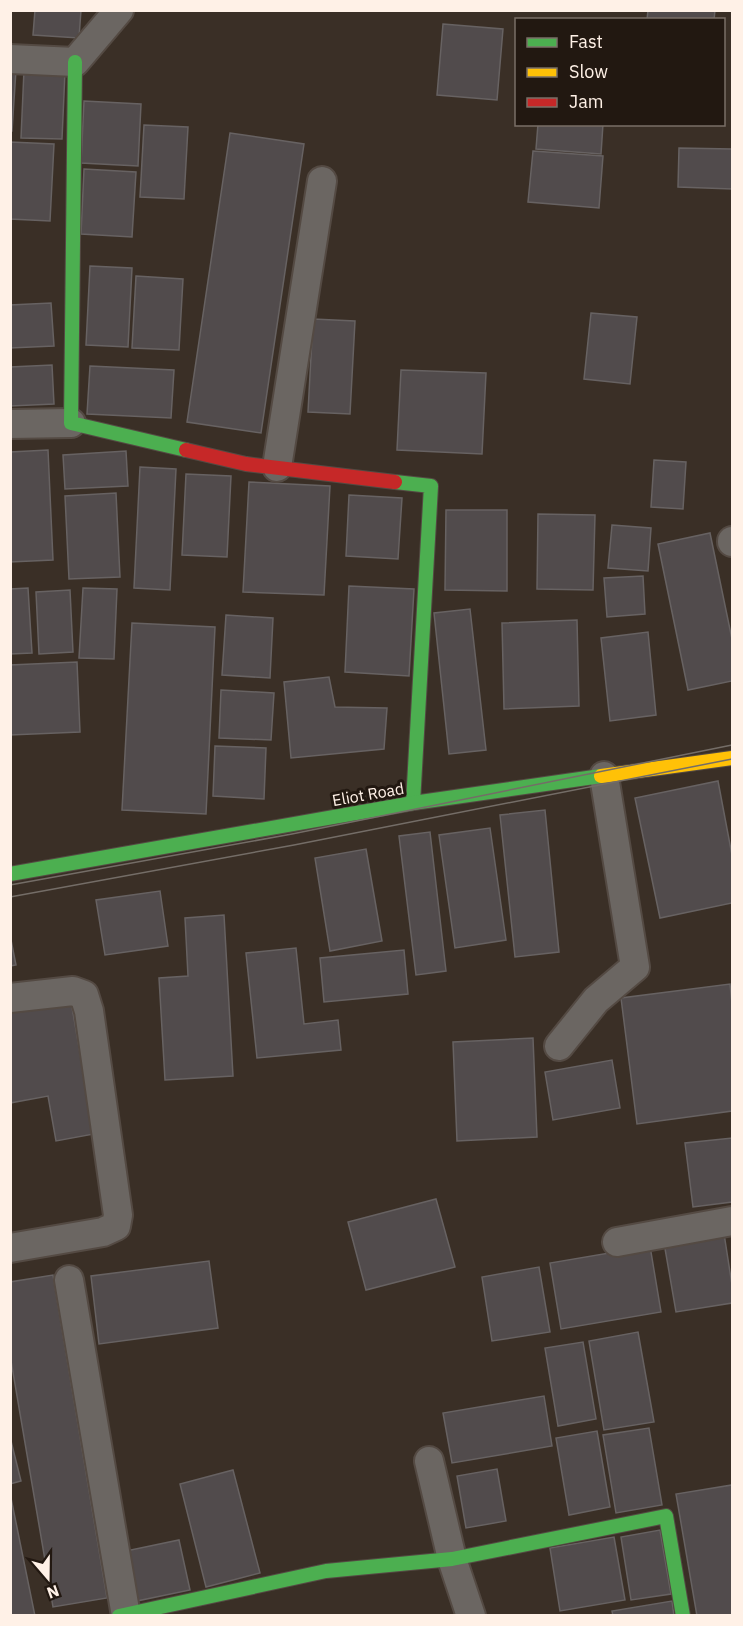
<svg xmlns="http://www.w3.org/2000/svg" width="743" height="1626" viewBox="0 0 743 1626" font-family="'IBM Plex Sans',sans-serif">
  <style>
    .building { fill: #514b4c; stroke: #676262; stroke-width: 1.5 }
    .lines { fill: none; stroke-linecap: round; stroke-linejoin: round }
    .street-casing { stroke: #544a43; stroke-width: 32 }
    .fast-casing { stroke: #544a43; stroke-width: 16 }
    .slow-casing { stroke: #544a43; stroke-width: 16 }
    .jam-casing { stroke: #544a43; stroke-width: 16 }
    .street { stroke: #6b6662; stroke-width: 28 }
    .fast { stroke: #4caf50; stroke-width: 14 }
    .slow { stroke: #ffc107; stroke-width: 14 }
    .jam { stroke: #c62828; stroke-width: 14 }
    .tram { stroke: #746d67; stroke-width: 1.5 }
    .labels { text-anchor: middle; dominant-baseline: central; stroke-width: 6; stroke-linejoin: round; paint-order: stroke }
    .street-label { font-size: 16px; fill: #fff1e7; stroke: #221811 }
  </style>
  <rect width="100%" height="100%" fill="#3a2f26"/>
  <!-- building -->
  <g class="building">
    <polygon points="35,10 81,10 79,38 33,35"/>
    <polygon points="648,10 715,10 714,20 647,20"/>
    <polygon points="443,24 503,29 497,100 437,95"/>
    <polygon points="10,70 16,70 12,131 10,131"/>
    <polygon points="24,70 65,72 62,139 21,138"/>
    <polygon points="84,101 141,104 138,166 81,163"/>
    <polygon points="538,124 603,124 601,154 536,149"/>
    <polygon points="144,125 188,127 184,199 140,197"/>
    <polygon points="230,133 304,144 261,433 187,422"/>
    <polygon points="10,142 54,144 50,221 10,219"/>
    <polygon points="679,148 732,149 732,189 678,187"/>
    <polygon points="533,151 603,156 599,208 528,202"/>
    <polygon points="84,169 136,172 132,237 81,234"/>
    <polygon points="90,266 132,268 128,347 86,345"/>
    <polygon points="136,276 183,279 179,350 132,348"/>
    <polygon points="51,303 54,346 10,348 10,305"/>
    <polygon points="591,313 637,317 630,384 584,379"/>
    <polygon points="313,319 355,321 350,414 308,412"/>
    <polygon points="52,365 54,404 10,406 10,367"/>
    <polygon points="90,366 174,370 171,418 87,414"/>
    <polygon points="401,370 486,373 482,454 397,450"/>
    <polygon points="48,450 53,560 10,562 10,452"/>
    <polygon points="126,451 128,486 65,489 63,455"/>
    <polygon points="654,460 686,462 683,509 651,507"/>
    <polygon points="140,467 176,469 170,590 134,588"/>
    <polygon points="186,474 231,476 227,557 182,555"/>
    <polygon points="249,482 330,486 324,595 243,592"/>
    <polygon points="116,493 120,577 69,579 65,496"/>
    <polygon points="349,495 402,498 398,559 346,556"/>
    <polygon points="446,510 507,510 507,591 445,590"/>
    <polygon points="538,514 595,515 593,590 537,589"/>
    <polygon points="612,525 651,528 648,571 608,568"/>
    <polygon points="710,533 732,639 732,681 688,690 658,544"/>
    <polygon points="643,576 645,614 607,617 604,578"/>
    <polygon points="349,586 414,589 409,676 345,672"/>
    <polygon points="28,588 32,653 10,654 10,589"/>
    <polygon points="83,588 117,589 114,659 79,658"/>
    <polygon points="70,590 73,652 39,654 36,592"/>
    <polygon points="470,609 486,750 449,754 434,613"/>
    <polygon points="226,615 273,618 270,678 222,675"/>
    <polygon points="577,620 579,706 504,709 502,623"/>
    <polygon points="132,623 215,627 206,814 122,810"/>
    <polygon points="648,632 656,715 610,721 601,638"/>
    <polygon points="77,662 80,732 10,735 10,665"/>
    <polygon points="329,677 335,707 387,708 384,749 291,758 284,682"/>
    <polygon points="221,690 274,693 271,740 219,738"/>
    <polygon points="215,746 266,748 264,799 213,796"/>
    <polygon points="718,781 732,855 732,903 660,918 635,798"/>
    <polygon points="545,810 559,952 515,957 500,815"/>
    <polygon points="490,828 506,940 455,948 439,835"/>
    <polygon points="430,832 446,971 416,975 399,836"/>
    <polygon points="366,849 382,941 330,951 315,858"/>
    <polygon points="160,891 168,946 105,955 96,900"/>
    <polygon points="224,915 233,1076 165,1080 159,978 188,976 185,918"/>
    <polygon points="10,935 16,965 10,966"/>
    <polygon points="296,948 304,1024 338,1020 341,1050 257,1058 246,953"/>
    <polygon points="404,950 408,994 324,1002 320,958"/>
    <polygon points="730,984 732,1004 732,1111 637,1124 621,998"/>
    <polygon points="71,1001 94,1134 56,1141 48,1096 10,1103 10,1011"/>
    <polygon points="533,1038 537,1137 457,1141 453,1042"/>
    <polygon points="612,1060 620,1108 553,1120 545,1072"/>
    <polygon points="732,1138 732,1202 693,1207 685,1143"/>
    <polygon points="436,1199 455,1267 366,1290 348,1222"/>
    <polygon points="723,1227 732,1285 732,1303 676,1312 663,1237"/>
    <polygon points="650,1246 661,1312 561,1329 550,1263"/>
    <polygon points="209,1261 218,1328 99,1344 91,1276"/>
    <polygon points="539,1267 550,1332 492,1341 482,1277"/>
    <polygon points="53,1275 107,1598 53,1607 10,1355 10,1282"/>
    <polygon points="638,1332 654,1422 604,1430 589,1341"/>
    <polygon points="583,1342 596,1419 558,1426 545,1348"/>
    <polygon points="544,1396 552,1446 452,1463 443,1413"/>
    <polygon points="649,1428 662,1505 616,1513 603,1435"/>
    <polygon points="597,1431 610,1507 569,1515 556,1438"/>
    <polygon points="10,1437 21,1481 10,1484"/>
    <polygon points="497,1469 506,1521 466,1528 457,1476"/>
    <polygon points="233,1470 260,1573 206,1587 180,1484"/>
    <polygon points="732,1485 732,1616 697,1616 676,1494"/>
    <polygon points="10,1498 11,1498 35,1616 10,1616"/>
    <polygon points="660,1530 671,1594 631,1600 621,1537"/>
    <polygon points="614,1537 625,1600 560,1611 550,1548"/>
    <polygon points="179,1540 190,1590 132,1602 121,1552"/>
    <polygon points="672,1601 674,1616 613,1616 612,1611"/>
  </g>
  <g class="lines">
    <!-- street casing -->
    <g class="street-casing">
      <g id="street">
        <polyline points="10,59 75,62 119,10"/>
        <polyline points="10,424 71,423"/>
        <polyline points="277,467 322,181"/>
        <polyline points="732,541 732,542"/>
        <polyline points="10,998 73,991 84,995 89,1011 118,1215 116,1226 103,1232 10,1248"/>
        <polyline points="559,1046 596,1000 635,967 604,776"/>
        <polyline points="617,1242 732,1221"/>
        <polyline points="69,1280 126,1616"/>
        <polyline points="429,1461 452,1559 471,1616"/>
      </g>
    </g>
    <!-- fast casing -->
    <g class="fast-casing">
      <g id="fast">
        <polyline points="75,62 71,423 186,450"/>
        <polyline points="395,482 431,486 413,803"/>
        <polyline points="10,874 413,803 601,776"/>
        <polyline points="119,1616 326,1571 452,1559 666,1516 683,1616"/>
      </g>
    </g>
    <!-- slow casing -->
    <g class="slow-casing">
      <polyline id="slow" points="601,776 732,758"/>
    </g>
    <!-- jam casing -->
    <g class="jam-casing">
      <polyline id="jam" points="186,450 246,464 395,482"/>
    </g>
    <!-- street -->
    <use href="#street" class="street"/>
    <!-- fast -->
    <use href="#fast" class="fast"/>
    <!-- slow -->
    <use href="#slow" class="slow"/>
    <!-- jam -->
    <use href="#jam" class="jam"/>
    <!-- tram -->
    <g class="tram">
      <polyline points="10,885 292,834 732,745"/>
      <polyline points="10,897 294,845 732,759"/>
    </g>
  </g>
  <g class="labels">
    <!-- street labels -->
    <g class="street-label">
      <text transform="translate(368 794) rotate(-10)">Eliot Road</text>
    </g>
  </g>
  <!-- border -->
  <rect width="743" height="1626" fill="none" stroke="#fff1e7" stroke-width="24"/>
  <!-- legend -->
  <rect x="515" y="18" width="210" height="108" fill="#221811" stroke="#7a6f67" stroke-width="1.5"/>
  <rect x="527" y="38" width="30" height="9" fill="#4caf50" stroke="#7a6f67" stroke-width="1.5"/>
  <text x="569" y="48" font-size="18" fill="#fff1e7">Fast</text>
  <rect x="527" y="68" width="30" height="9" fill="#ffc107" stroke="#7a6f67" stroke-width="1.5"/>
  <text x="569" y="78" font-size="18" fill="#fff1e7">Slow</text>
  <rect x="527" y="98" width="30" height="9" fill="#c62828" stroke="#7a6f67" stroke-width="1.5"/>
  <text x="569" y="108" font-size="18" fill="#fff1e7">Jam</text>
  <!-- north arrow -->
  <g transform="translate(48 1578) rotate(160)" stroke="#221811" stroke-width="4.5" paint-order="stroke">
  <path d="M0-4.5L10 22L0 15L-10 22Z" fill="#fff1e7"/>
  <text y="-9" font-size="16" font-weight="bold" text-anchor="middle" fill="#fff1e7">N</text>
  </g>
</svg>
